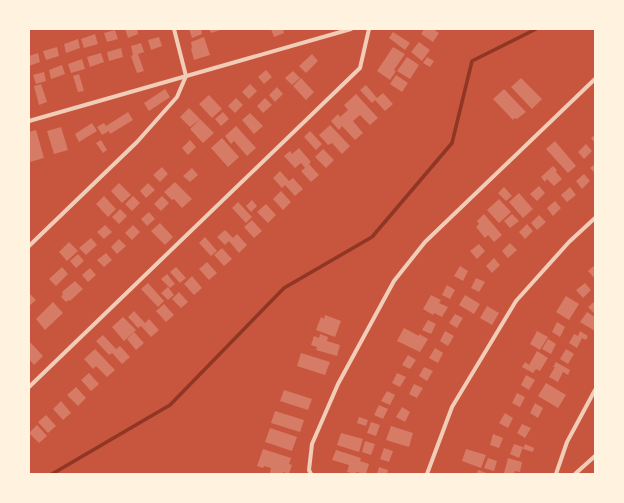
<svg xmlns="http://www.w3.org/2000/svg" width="624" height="503" viewBox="0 0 624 503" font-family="'Public Sans',sans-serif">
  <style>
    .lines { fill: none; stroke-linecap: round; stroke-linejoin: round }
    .stream { stroke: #8f3625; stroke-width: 3.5 }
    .building { fill: #d67c66 }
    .minor { stroke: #f1ccb7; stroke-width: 4 }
  </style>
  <rect width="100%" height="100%" fill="#c8553d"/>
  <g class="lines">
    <!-- stream -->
    <polyline class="stream" points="52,474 170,405 284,288 372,237 452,143 472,61 536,29"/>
  </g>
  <!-- building -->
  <g class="building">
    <polygon points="125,29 137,29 138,34 128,38"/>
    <polygon points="189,29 201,29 202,34 192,38"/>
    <polygon points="209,29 223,29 211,33"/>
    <polygon points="271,29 283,29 284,33 274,37"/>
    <polygon points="424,29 433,29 439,33 433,42 421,34"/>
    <polygon points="115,30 118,39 107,42 104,33"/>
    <polygon points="393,32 410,43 405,50 389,38"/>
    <polygon points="95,34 98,44 84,48 81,39"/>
    <polygon points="159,37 162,46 151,50 148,40"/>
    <polygon points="204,37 210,55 194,60 191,49 192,48 191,42"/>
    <polygon points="78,39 80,48 66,53 64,44"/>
    <polygon points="419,42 430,50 422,61 411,52"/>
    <polygon points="141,43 144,52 138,54 144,71 137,73 131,56 133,55 131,46"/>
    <polygon points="57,47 59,56 46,60 43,51"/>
    <polygon points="393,47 405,54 394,70 396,71 390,80 377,71"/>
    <polygon points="121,48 123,57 109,61 107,52"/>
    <polygon points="38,53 40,62 29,66 29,56"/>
    <polygon points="101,53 104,62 90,67 87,57"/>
    <polygon points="312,54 318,61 306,73 299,66"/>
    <polygon points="407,57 419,65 410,79 397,71"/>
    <polygon points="427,57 434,61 430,67 423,63"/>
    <polygon points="82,59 85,69 71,73 68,64"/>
    <polygon points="62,65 65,74 51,79 49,70"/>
    <polygon points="266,70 272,77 264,84 258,77"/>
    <polygon points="293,71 300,78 292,85 285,78"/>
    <polygon points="44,72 46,81 36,84 33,75"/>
    <polygon points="79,74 84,91 78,92 73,76"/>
    <polygon points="396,75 408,83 402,92 390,84"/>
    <polygon points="301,78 314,92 306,100 293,86"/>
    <polygon points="521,78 542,99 532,109 511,87"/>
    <polygon points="41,84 47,102 39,105 34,86"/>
    <polygon points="250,84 257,91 249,99 242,92"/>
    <polygon points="366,85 377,98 383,93 393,104 385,111 375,100 372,103 360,90"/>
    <polygon points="277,87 283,94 275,102 269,95"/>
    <polygon points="165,89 170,97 149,111 144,103"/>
    <polygon points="504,89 526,112 517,119 515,118 513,120 493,99"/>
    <polygon points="356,94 378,118 370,125 360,115 353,121 363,133 355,140 342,126 339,130 331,121 338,114 340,117 348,110 344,105"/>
    <polygon points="209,95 222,109 212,118 199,104"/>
    <polygon points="236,98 243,105 235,113 228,106"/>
    <polygon points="265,98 272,105 263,113 257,106"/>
    <polygon points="189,108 200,119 190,127 180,117"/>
    <polygon points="128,112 133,120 110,134 109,131 102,135 97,127 104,123 106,126"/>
    <polygon points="223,112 229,119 221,126 215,119"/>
    <polygon points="250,113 263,126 254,134 242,120"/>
    <polygon points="200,119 214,133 203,143 190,129"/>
    <polygon points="92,123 97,131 79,142 75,134"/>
    <polygon points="330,125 350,146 342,154 332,143 328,145 319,135"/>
    <polygon points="236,126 256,148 247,156 234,141 231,144 225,136"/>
    <polygon points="61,127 68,150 54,154 47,131"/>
    <polygon points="36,130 44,158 30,162 29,132"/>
    <polygon points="310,131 322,144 316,150 304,137"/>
    <polygon points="595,135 595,143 591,138"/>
    <polygon points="222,138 239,157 228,167 211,148"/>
    <polygon points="101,140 107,150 103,153 96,143"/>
    <polygon points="190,140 196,147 188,155 182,148"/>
    <polygon points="555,141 576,166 568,173 546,149"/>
    <polygon points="586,144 592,151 584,159 578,152"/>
    <polygon points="299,148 311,162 309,164 319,175 311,182 301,171 305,168 301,163 295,168 284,156 290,151 292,154"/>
    <polygon points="323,149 334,160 326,168 315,157"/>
    <polygon points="595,164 595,173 590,168"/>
    <polygon points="553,166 557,170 556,172 562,179 554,186 547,179 545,182 541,177"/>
    <polygon points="162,167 168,174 160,182 153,175"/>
    <polygon points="192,168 198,175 190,182 183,176"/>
    <polygon points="280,171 289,181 293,178 303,189 295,196 285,185 282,188 273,178"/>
    <polygon points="584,174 590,181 582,189 576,181"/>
    <polygon points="175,182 192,199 182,208 174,199 172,200 164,192"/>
    <polygon points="119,183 131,195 122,203 111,191"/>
    <polygon points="148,183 155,190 146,198 140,191"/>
    <polygon points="539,186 545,193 537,201 530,194"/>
    <polygon points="504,187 512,196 506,201 498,193"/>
    <polygon points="570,187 576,195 567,202 561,195"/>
    <polygon points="281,191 291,202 283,210 273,199"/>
    <polygon points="519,193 533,209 523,218 509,202"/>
    <polygon points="104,196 116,209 108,217 96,204"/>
    <polygon points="133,196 140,203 132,211 125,204"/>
    <polygon points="162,196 169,203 161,211 154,204"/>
    <polygon points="499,199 511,212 499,223 487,210"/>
    <polygon points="252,200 257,206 251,212 246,206"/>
    <polygon points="555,201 561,208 553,216 547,208"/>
    <polygon points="238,202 252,217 246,223 232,208"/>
    <polygon points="266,204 276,215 268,223 257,212"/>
    <polygon points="120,209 127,216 119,224 112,217"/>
    <polygon points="149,212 155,219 147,226 141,219"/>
    <polygon points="484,214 502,235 494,242 488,235 485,238 476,227 479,224 477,221"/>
    <polygon points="512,214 519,221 510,228 504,221"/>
    <polygon points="539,215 546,222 537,230 531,223"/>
    <polygon points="252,220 262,231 254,238 244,227"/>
    <polygon points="160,223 173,237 165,245 151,231"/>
    <polygon points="527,224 533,231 525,239 519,232"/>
    <polygon points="105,225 112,232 104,239 97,232"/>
    <polygon points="133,225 140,232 132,240 125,233"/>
    <polygon points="225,230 233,238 237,234 247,245 239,253 229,241 225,245 217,237"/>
    <polygon points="205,237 217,251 211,256 199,243"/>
    <polygon points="91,238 97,245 86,255 79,248"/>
    <polygon points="119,239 126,246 117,254 111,247"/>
    <polygon points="69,242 78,251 67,261 59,252"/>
    <polygon points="510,243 517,250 508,258 502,251"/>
    <polygon points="479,244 485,251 477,259 470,251"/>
    <polygon points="222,248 232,259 224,266 214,255"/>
    <polygon points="106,253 112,260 104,267 97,260"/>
    <polygon points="78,254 84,261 76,268 70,261"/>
    <polygon points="494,258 500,265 492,273 486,266"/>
    <polygon points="207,262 217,273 209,280 199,269"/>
    <polygon points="595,265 595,279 588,271"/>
    <polygon points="460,266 468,271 463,281 454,276"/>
    <polygon points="62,267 68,274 56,286 49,279"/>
    <polygon points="176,267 186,278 180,283 170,272"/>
    <polygon points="90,268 96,275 88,282 82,275"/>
    <polygon points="167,274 175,284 170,288 161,279"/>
    <polygon points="192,276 202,288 194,295 184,284"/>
    <polygon points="476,278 485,282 479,292 471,288"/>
    <polygon points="75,281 83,289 70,301 69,300 66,302 61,297 63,294 62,292"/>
    <polygon points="148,283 164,301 158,307 141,289"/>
    <polygon points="585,283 591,290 583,298 576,290"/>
    <polygon points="447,285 455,290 450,299 442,295"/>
    <polygon points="168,287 174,295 168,300 161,293"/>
    <polygon points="179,292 188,302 181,308 172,299"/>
    <polygon points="29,293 36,300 29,306"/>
    <polygon points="431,295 441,300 439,303 448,307 442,317 434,313 433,315 423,309"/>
    <polygon points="465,295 480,304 474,314 459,305"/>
    <polygon points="566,296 579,304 569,320 556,312"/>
    <polygon points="595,301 595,314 588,307"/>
    <polygon points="53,302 63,313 45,330 36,319"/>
    <polygon points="164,304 174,315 166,322 156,311"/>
    <polygon points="487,306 499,313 492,325 480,318"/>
    <polygon points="134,311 145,323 149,319 159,330 151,337 141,326 138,328 128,317"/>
    <polygon points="587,312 595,317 595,331 580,322"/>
    <polygon points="455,314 463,318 457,328 449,323"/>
    <polygon points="325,315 341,321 335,337 316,330 321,317 324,319"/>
    <polygon points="123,317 136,330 124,341 112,327"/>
    <polygon points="428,320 436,324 431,334 422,330"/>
    <polygon points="557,322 565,327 560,337 552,332"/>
    <polygon points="404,328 419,336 419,334 428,339 420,352 397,341"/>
    <polygon points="445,331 454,336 448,346 440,341"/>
    <polygon points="537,331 548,337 540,350 530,344"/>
    <polygon points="580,331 588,336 586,340 582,338 577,348 569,343 574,334 578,336"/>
    <polygon points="134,332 144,343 136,350 127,339"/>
    <polygon points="320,334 328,337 327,341 340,345 337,356 316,350 317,347 311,345 314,336 319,338"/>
    <polygon points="103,335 116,349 120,346 130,357 122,364 112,353 109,355 96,341"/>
    <polygon points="548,339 556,344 551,354 542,349"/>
    <polygon points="29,341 43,356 34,365 29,359"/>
    <polygon points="435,348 443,353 438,363 429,358"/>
    <polygon points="95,349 115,370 107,377 96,366 93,369 84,359"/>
    <polygon points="566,349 574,354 568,364 560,359"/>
    <polygon points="537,351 548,358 540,371 536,369 533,373 522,367 525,362 529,365"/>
    <polygon points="301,353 330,362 325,375 297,366"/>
    <polygon points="408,355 416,360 410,369 402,365"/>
    <polygon points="556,362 570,370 568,375 563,372 558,382 549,377 555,367 553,367"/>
    <polygon points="424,367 433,371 427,381 419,376"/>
    <polygon points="89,373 99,384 91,391 81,380"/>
    <polygon points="397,373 406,377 400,387 392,383"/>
    <polygon points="526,375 535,380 529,390 521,385"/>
    <polygon points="546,383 566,395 558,408 538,396"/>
    <polygon points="414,384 423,388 417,398 409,394"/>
    <polygon points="76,387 86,398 78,406 67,395"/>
    <polygon points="284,390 312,399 308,410 280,401"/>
    <polygon points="387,391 395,395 390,405 381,401"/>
    <polygon points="517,393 525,397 520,407 512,403"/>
    <polygon points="61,401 71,413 63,420 53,409"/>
    <polygon points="535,403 543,408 538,418 530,413"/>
    <polygon points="379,405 388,409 383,419 374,415"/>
    <polygon points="402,407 410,412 405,422 396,417"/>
    <polygon points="275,411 304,420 300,432 271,423"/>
    <polygon points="505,413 513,418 508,428 499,423"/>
    <polygon points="46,415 56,426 48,433 38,422"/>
    <polygon points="359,417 368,420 366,426 357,423"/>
    <polygon points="371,422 380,425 376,436 367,433"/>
    <polygon points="522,424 531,428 525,438 517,433"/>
    <polygon points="37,425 47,436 39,443 29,433"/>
    <polygon points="391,426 413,433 409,447 386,440"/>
    <polygon points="270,428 297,437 292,451 265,442"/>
    <polygon points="341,433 363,439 359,452 337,445"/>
    <polygon points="493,434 503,438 499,448 490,445"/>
    <polygon points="365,441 375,444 371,455 362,452"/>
    <polygon points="514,444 523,447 519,458 510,454"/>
    <polygon points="525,444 534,448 533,452 523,449"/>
    <polygon points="384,448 393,451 389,462 380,459"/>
    <polygon points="263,449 291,458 289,464 292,465 289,474 283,472 283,474 272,474 270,473 271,468 264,466 263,468 257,466"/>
    <polygon points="466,449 486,455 481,468 462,461"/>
    <polygon points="336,450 361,458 360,461 369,464 366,474 356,472 356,474 347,472 349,465 332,460"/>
    <polygon points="488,458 497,461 494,471 484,468"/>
    <polygon points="508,458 522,462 520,472 515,471 514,474 504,473"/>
    <polygon points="379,467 388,470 387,474 377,474"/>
    <polygon points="478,470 489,474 477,474"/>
  </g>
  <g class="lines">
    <!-- minor -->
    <g class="minor">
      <polyline points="29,121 351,29"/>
      <polyline points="29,246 137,142 177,97 186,76 174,29"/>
      <polyline points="29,387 360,68 369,29"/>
      <polyline points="311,474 309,470 312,444 338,384 394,281 425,242 595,79"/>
      <polyline points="427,474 452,407 516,301 569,242 595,218"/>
      <polyline points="556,474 567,442 595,390"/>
      <polyline points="575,474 595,456"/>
    </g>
  </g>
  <!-- border -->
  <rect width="624" height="503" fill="none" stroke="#fff3e0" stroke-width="60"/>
</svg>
